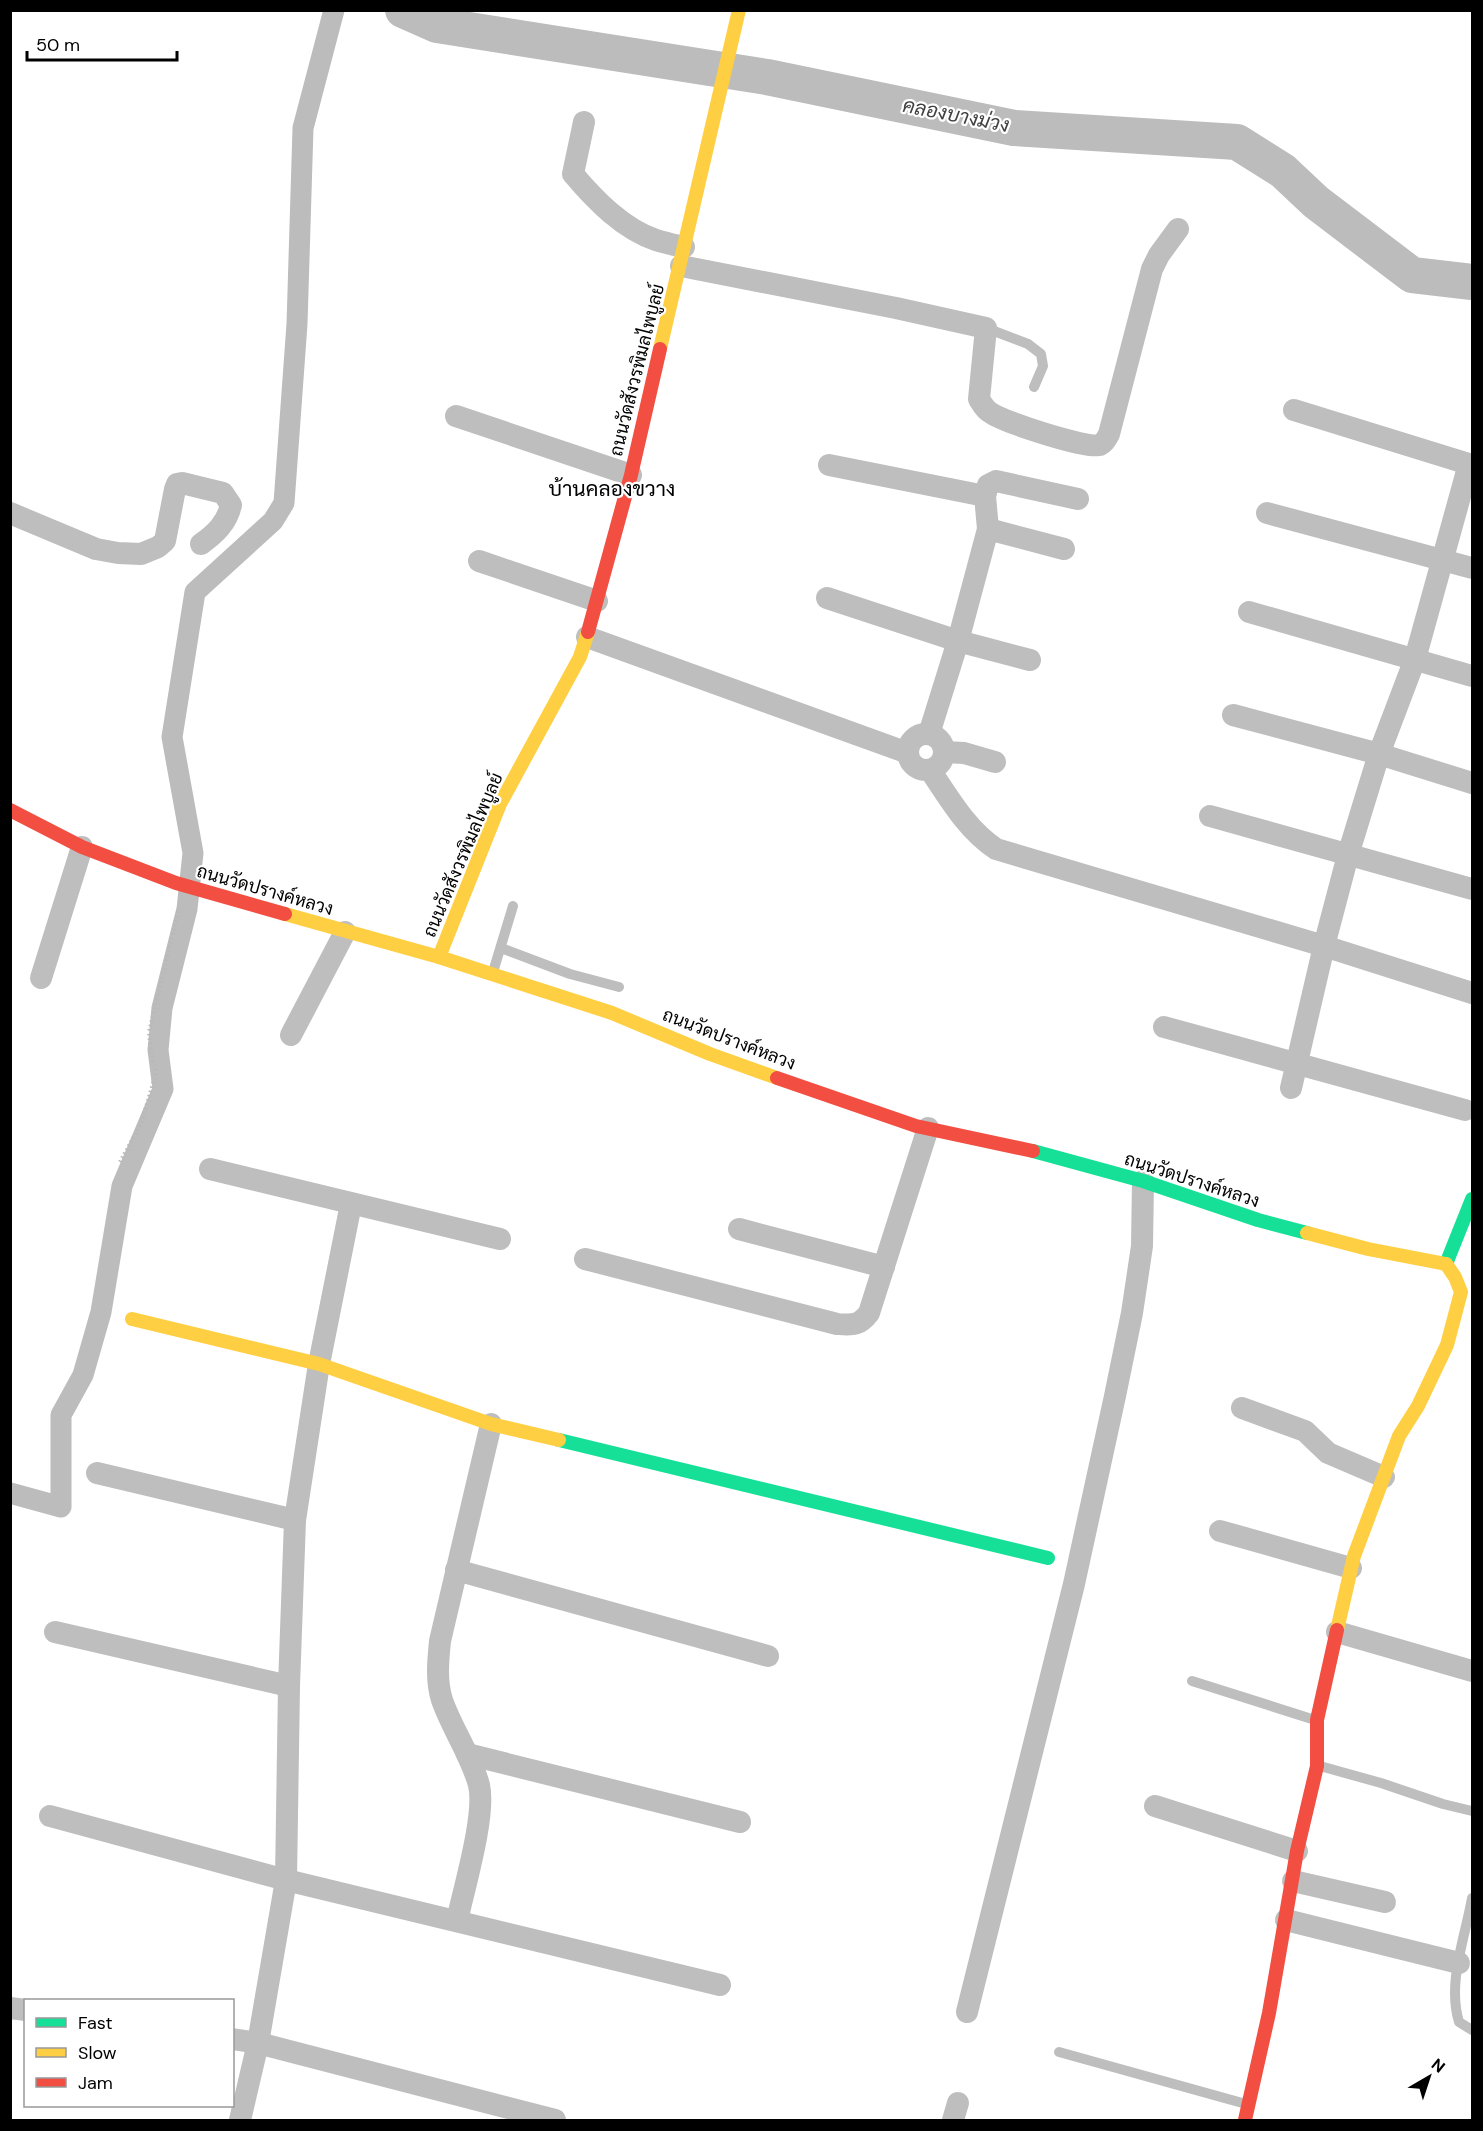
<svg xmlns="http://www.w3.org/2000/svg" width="1483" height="2131" viewBox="0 0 1483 2131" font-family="'DM Sans',Sarabun,sans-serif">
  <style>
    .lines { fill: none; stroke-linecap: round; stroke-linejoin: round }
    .canal { stroke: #bcbcbc; stroke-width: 21 }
    .river { stroke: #bcbcbc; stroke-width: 36 }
    .path { stroke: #b8b8b8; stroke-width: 4; stroke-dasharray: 1.5 3; stroke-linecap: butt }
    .lane { stroke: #bebebe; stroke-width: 10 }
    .street { stroke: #bebebe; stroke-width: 22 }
    .fast { stroke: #16e098; stroke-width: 14 }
    .slow { stroke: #ffcf43; stroke-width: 14 }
    .jam { stroke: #f24e42; stroke-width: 14 }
    .labels { text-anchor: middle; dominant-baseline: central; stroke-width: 4.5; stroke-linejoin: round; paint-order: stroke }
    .street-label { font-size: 18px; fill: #000; stroke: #fff }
    .water-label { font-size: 20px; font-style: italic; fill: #414141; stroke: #fff }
    .quarter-label { font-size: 21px; fill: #000; stroke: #fff }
  </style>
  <rect width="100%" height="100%" fill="#fff"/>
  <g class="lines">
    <!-- canal -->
    <polyline class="canal" points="10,1493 61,1507 61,1415 83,1375 101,1312 122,1186 163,1089 158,1050 162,1008 187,909 193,853 172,737 195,592 273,521 284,503 297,324 303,128 334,10"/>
    <!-- river -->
    <polyline class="river" points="403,10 437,25 767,77 1014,128 1237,142 1283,171 1316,202 1412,275 1472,282"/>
    <!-- path -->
    <polyline class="path" points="120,1162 141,1124 156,1073 151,1052 149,1032 179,908"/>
    <!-- lane -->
    <g class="lane">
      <polyline points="986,328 1028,344 1041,354 1043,366 1034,387"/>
      <polyline points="501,948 570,974 619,987"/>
      <polyline points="493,972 513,906"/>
      <polyline points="1192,1681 1315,1720"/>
      <polyline points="1320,1766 1381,1783 1443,1804 1472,1811"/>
      <path d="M1472 1898C1465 1938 1447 1983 1459 2022L1472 2030"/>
      <polyline points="1059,2052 1246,2104"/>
    </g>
    <!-- street -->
    <g class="street">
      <path d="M584 122 573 174C595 200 623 229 656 240 665 243 675 245 684 247"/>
      <path d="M681 266 896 308 986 328 979 399C982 404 985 410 991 413 1004 422 1086 449 1100 445 1104 443 1107 438 1109 434L1152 269 1159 255 1178 229"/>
      <polyline points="1294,410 1472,465"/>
      <polyline points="456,416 631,475"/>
      <polyline points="829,465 985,496"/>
      <path d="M10 513 96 549 118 553 141 554 158 547 165 541 175 489 177 484 182 483 223 493 231 505C227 523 215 534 201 544"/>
      <polyline points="1267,513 1472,568"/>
      <polyline points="988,529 1064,549"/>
      <polyline points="479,561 597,601"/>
      <polyline points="827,598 958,641 1030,660"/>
      <polyline points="1249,612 1472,676"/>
      <polyline points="587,637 908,753"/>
      <polyline points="1233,715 1379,754 1472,783"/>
      <polyline points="929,734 958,641 988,529 985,496 988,485 996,481 1078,499"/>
      <circle cx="926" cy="752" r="18"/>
      <polyline points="944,752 964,753 995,762"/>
      <path d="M930 770C949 798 967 830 996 849L1324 946 1472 993"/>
      <polyline points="1210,816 1472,889"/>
      <polyline points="41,978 82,847"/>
      <polyline points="1164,1027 1465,1110"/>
      <polyline points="291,1035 345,932"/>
      <polyline points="1291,1088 1324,946 1348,855 1379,754 1415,659 1469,464"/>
      <polyline points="210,1169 500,1239"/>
      <polyline points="739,1229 884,1267"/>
      <path d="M585 1259 837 1324C853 1325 859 1326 869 1313L928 1128"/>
      <polyline points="1242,1408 1305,1431 1328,1453 1384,1477"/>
      <polyline points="97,1473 295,1520"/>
      <polyline points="1220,1531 1351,1568"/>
      <polyline points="456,1570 768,1656"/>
      <polyline points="55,1632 289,1686"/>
      <polyline points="1337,1632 1472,1671"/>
      <polyline points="467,1754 740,1822"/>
      <polyline points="1155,1806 1297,1851"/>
      <polyline points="50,1816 286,1880 720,1985"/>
      <polyline points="1293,1881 1385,1902"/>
      <polyline points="1286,1920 1459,1963"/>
      <path d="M457 1921C464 1888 486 1815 479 1785 471 1755 452 1729 442 1700 436 1681 438 1661 440 1641L491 1424"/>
      <polyline points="10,2008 26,2010"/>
      <polyline points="967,2012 1074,1584 1115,1396 1132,1313 1142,1246 1143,1181"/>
      <polyline points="232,2039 258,2043 555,2120"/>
      <polyline points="240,2120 258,2043 286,1880 289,1686 295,1520 319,1364 351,1204"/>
      <polyline points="953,2120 958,2103"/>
    </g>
    <!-- fast -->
    <g class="fast">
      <polyline points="1033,1151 1143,1181 1258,1220 1307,1233"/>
      <polyline points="1446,1264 1472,1199"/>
      <polyline points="559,1440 1048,1558"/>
    </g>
    <!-- slow -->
    <g class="slow">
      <polyline points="660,349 739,10"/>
      <polyline points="285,914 439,957 612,1013 710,1054 777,1078"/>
      <polyline points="439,957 500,804 580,657 588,632"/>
      <polyline points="1307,1233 1368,1249 1446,1264"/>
      <polyline points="132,1319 319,1364 491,1424 559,1440"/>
      <polyline points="1337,1630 1354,1556 1399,1436 1418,1406 1447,1345 1461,1292 1455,1277 1446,1264"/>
    </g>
    <!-- jam -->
    <g class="jam">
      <polyline points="588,632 631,475 660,349"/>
      <polyline points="10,810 82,847 176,883 285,914"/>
      <polyline points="777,1078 916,1126 1033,1151"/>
      <polyline points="1245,2120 1269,2013 1297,1851 1317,1766 1317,1720 1337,1630"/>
    </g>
  </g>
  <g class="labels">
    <!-- street labels -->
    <g class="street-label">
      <text transform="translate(637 370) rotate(-76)">ถนนวัดสังวรพิมลไพบูลย์</text>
      <text transform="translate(463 855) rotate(-67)">ถนนวัดสังวรพิมลไพบูลย์</text>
      <text transform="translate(265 890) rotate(16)">ถนนวัดปรางค์หลวง</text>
      <text transform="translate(729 1039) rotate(21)">ถนนวัดปรางค์หลวง</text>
      <text transform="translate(1192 1180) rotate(18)">ถนนวัดปรางค์หลวง</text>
    </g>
    <!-- water labels -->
    <g class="water-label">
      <text transform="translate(956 115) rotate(11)">คลองบางม่วง</text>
    </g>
    <!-- quarter labels -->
    <g class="quarter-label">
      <text x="612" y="489">บ้านคลองขวาง</text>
    </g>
  </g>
  <!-- border -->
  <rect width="1483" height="2131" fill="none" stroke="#000000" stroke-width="24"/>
  <!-- legend -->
  <rect x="24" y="1999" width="210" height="108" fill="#ffffff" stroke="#999999" stroke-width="1.5"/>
  <rect x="36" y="2018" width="30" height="9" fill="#16e098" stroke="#999999" stroke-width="1.5"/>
  <text x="78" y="2029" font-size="18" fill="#000000">Fast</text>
  <rect x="36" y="2048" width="30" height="9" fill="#ffcf43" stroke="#999999" stroke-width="1.5"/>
  <text x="78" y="2059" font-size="18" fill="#000000">Slow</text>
  <rect x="36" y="2078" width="30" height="9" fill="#f24e42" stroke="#999999" stroke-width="1.5"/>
  <text x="78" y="2089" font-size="18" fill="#000000">Jam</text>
  <!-- north arrow -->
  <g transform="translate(1429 2077) rotate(39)" stroke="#ffffff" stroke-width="4.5" paint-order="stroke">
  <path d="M0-4.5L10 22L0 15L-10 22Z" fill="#000000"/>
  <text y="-9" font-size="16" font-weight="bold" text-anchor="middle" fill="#000000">N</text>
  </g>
  <!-- scale -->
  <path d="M27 51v9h150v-9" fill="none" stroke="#000000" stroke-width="3"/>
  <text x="36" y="51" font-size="18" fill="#000000" stroke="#ffffff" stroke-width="4.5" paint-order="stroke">50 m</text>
</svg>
